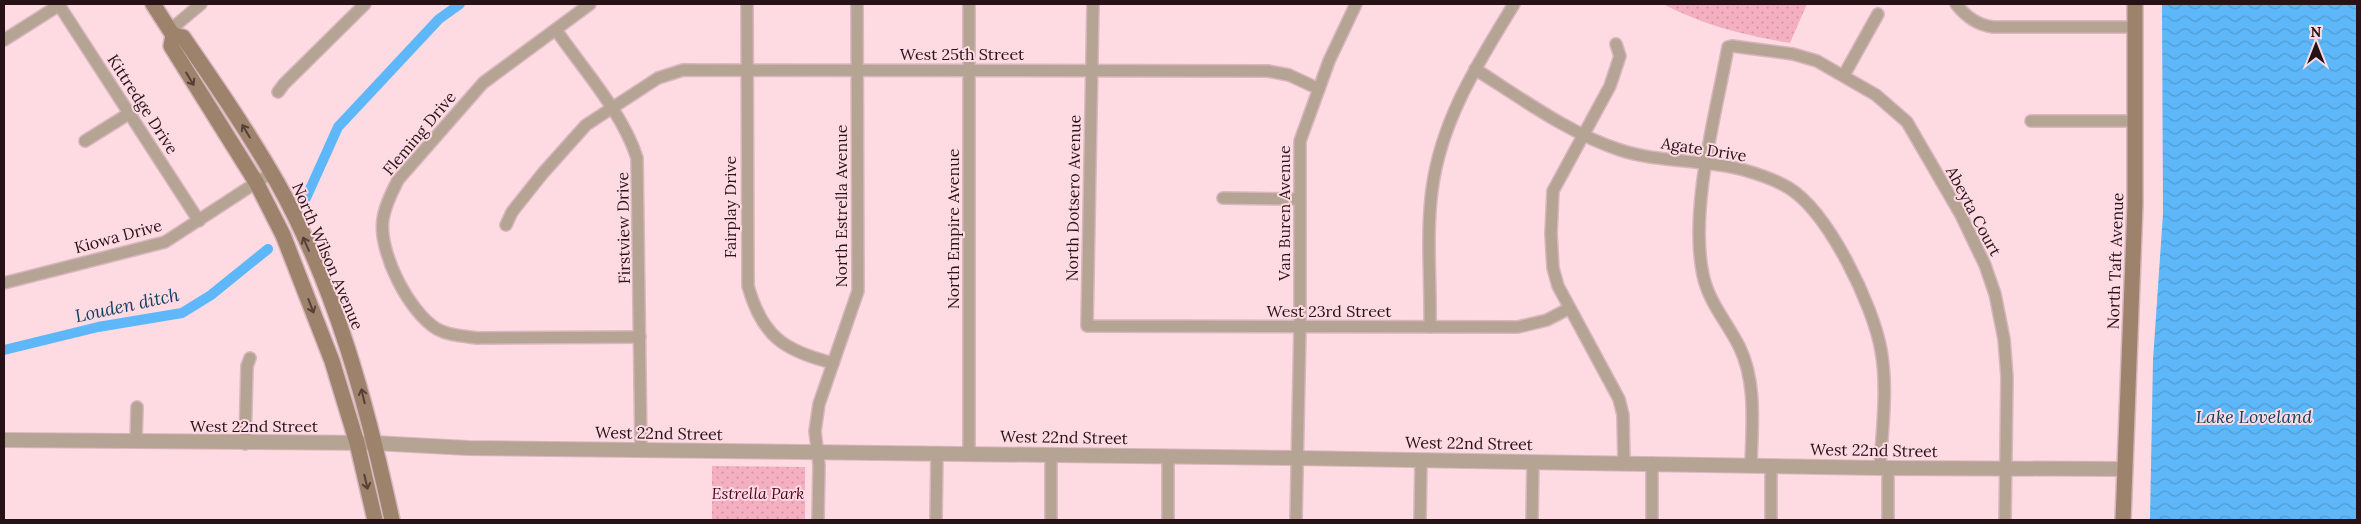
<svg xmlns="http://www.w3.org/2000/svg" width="2361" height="524" viewBox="0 0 2361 524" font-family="Lora,serif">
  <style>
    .green { fill: url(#green-dots) }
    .water { fill: url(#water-waves) }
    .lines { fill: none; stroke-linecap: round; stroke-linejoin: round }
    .canal { stroke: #5db7f8; stroke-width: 10 }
    .minor-casing { stroke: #d7b6bd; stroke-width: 14 }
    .tertiary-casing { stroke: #d7b6bd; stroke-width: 16 }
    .secondary-casing { stroke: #d7b6bd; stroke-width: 18 }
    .minor { stroke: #b5a393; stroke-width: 11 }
    .tertiary { stroke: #b5a393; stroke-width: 14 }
    .secondary { stroke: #9d826c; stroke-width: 15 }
    .oneway { stroke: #563f39 }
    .labels { text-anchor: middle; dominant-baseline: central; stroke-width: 4; stroke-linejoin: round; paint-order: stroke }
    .street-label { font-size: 16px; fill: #261217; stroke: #fedae2 }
    .park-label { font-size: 16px; font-style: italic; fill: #510025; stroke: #fedae2 }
    .water-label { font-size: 18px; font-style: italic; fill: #104262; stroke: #fedae2 }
  </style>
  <defs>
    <pattern id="green-dots" width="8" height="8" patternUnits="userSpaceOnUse" patternTransform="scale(1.25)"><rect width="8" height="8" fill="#f4b0c1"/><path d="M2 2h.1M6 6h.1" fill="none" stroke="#d196a5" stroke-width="1.8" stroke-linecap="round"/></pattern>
    <pattern id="water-waves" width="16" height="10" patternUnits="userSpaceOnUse" patternTransform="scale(1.25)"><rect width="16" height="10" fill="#5db7f8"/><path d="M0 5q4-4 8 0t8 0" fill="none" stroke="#519cd4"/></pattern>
  </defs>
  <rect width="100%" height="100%" fill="#fedae2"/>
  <!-- green -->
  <g class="green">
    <path d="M1663 4H1807L1790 43C1743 35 1706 26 1663 4Z"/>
    <polygon points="712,466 805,467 805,520 712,520"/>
  </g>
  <!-- water -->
  <polygon class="water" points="2162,4 2357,4 2357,520 2150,520 2153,360 2163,214"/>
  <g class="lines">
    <!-- canal -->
    <g class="canal">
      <polyline points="306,198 338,127 439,19 460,4"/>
      <polyline points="4,350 98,327 182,313 211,295 268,249"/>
    </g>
    <!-- minor casing -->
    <g class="minor-casing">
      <g id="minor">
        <path d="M590 4 483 83 398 180C392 192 385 205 383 219 378 252 409 312 437 329 449 336 464 336 477 338L640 337"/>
        <path d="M747 4 748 286C762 336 784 351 833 363"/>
        <polyline points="1093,4 1087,326 1518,327 1547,320 1568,309"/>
        <path d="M1956 4C1966 17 1977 25 1993 27H2135"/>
        <polyline points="59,5 199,221"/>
        <polyline points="170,30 201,4"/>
        <path d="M556 30C583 69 623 113 637 158L641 450"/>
        <polyline points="4,40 61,4"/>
        <polyline points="1616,44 1620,56 1610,86 1553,191 1551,234 1553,268 1558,286 1619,399 1623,415 1624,463"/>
        <path d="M1475 69C1521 98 1568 133 1620 150 1660 163 1703 159 1744 170 1758 174 1776 180 1789 188 1829 213 1873 305 1881 350 1888 388 1882 430 1880 468"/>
        <polyline points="1844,75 1878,14"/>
        <polyline points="278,92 284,84 365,4"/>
        <polyline points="2031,121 2135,121"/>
        <polyline points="85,141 130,113"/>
        <polyline points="1223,198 1298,199"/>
        <polyline points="506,225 512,212 543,173 586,125 658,78 683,70 1268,71 1289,75 1319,89"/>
        <polyline points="4,283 165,242 271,173"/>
        <path d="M1430 327C1431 282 1426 235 1432 190 1441 120 1478 63 1514 4"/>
        <polyline points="136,441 137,407"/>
        <polyline points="245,444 247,366 250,358"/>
        <polyline points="969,454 969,4"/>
        <polyline points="1168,456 1168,520"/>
        <path d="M1751 465C1752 426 1757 382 1739 346 1727 322 1709 303 1703 275 1689 209 1716 114 1728 47L1732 46 1793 54 1817 61 1876 95 1907 122 1961 215 1985 265 1995 294 2004 339 2007 377 2005 520"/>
        <polyline points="818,520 819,465 815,431 819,404 858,291 857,4"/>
        <polyline points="936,520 937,453"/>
        <polyline points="1051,520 1051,454"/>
        <polyline points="1296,520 1300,327 1300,141 1329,61 1356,4"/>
        <polyline points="1420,520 1421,460"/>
        <polyline points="1532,520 1533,462"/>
        <polyline points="1652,520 1652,463"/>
        <polyline points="1771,520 1771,466"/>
        <polyline points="1888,520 1888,468"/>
      </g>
    </g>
    <!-- tertiary casing -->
    <g class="tertiary-casing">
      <polyline id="tertiary" points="4,440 374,443 468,448 1296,458 1880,468 2125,469"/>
    </g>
    <!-- secondary casing -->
    <g class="secondary-casing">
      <g id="secondary">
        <polyline points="153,4 173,35 171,46 256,182 283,235 332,361 357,443 375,520"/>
        <path d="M173 35 183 37C216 85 249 133 278 184 336 288 367 405 392 520"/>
        <polyline points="2123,520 2135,205 2135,4"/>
      </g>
    </g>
    <!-- minor -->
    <use href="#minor" class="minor"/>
    <!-- tertiary -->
    <use href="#tertiary" class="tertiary"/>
    <!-- secondary -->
    <use href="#secondary" class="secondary"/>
  </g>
  <!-- one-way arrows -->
  <defs><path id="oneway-shaft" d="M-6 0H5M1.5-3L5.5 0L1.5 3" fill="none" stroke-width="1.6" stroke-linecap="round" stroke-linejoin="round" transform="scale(1.25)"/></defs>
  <g class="oneway">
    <use href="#oneway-shaft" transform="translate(190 79) rotate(59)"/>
    <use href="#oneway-shaft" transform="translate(246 131) rotate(-121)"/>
    <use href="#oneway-shaft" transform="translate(306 244) rotate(-114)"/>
    <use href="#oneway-shaft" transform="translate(311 306) rotate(69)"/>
    <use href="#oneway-shaft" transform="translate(363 396) rotate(-103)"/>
    <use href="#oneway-shaft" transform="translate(366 482) rotate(77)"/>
  </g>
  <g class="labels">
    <!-- street labels -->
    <g class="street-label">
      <text x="962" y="54">West 25th Street</text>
      <text transform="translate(143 104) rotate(57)">Kittredge Drive</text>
      <text transform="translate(419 133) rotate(-50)">Fleming Drive</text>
      <text transform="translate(1704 149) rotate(9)">Agate Drive</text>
      <text transform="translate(1073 198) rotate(-89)">North Dotsero Avenue</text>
      <text transform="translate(841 206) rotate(-90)">North Estrella Avenue</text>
      <text transform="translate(730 207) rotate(-90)">Fairplay Drive</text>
      <text transform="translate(1974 211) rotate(62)">Abeyta Court</text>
      <text transform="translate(1284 213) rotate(-90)">Van Buren Avenue</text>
      <text transform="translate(623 228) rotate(-91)">Firstview Drive</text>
      <text transform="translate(953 229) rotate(-90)">North Empire Avenue</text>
      <text transform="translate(118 236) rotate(-15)">Kiowa Drive</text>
      <text transform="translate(328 256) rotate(67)">North Wilson Avenue</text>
      <text transform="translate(2115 261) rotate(-88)">North Taft Avenue</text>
      <text x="1329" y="311">West 23rd Street</text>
      <text x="254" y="426">West 22nd Street</text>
      <text transform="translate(659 433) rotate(1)">West 22nd Street</text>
      <text transform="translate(1064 437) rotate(1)">West 22nd Street</text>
      <text transform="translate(1469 443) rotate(1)">West 22nd Street</text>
      <text transform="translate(1874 450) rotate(1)">West 22nd Street</text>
    </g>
    <!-- park labels -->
    <g class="park-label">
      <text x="758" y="493">Estrella Park</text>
    </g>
    <!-- water labels -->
    <g class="water-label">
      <text transform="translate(127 305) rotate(-12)">Louden ditch</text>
      <text x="2254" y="416">Lake Loveland</text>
    </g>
  </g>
  <!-- border -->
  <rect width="2361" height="524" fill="none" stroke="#261217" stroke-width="10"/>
  <!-- north arrow -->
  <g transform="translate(2316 45)" stroke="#fedae2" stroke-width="4" paint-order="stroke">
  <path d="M0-4L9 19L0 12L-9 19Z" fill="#261217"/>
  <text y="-8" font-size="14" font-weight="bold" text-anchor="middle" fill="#261217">N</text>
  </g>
</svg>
